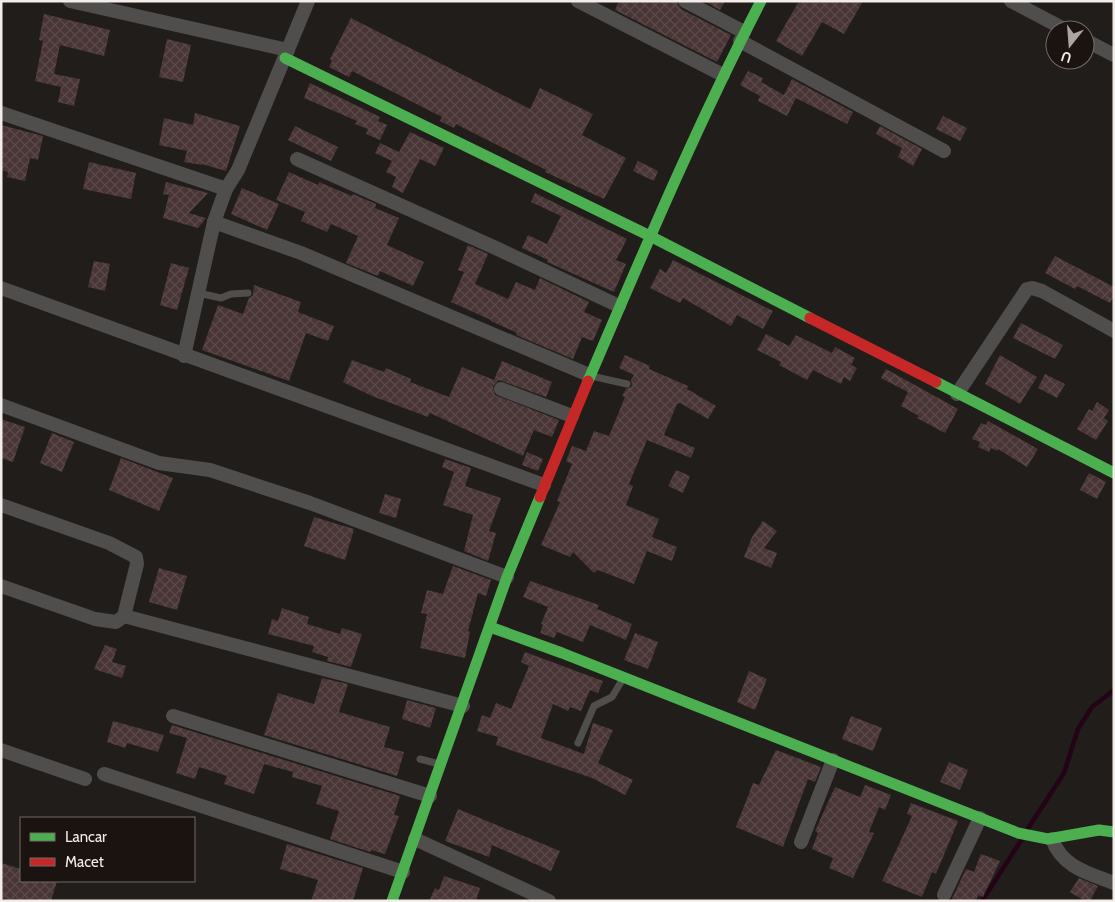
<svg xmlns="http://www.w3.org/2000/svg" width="1115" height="902" viewBox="0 0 1115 902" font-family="Cabin,sans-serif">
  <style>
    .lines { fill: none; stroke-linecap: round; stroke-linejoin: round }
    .stream { stroke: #240317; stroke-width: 4.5 }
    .building { fill: url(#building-cross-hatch) }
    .lane { stroke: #4f4e4d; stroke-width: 7 }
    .street { stroke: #4f4e4d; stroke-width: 14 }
    .fast { stroke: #4caf50; stroke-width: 11 }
    .jam { stroke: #c62828; stroke-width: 11 }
  </style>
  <defs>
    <pattern id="building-cross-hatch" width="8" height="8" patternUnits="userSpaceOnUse" patternTransform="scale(1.25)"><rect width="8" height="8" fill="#493535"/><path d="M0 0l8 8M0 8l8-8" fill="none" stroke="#5b4949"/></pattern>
  </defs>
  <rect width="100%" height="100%" fill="#211d1b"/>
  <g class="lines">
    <!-- stream -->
    <g class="stream">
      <polyline points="1027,830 1064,773 1078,729 1092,707 1114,690"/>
      <polyline points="982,901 1022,839"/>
    </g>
  </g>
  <!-- building -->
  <g class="building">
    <polygon points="619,1 676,1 681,9 731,35 717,62 615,10"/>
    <polygon points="704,1 725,1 720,10"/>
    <polygon points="799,1 863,1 844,34 822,22 802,56 776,41"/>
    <polygon points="44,14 110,30 104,56 60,45 54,74 80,79 74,106 58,102 61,87 35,81 43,41 39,40"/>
    <polygon points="351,18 530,109 540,88 593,114 582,135 626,158 604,199 545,172 546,170 456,124 454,128 440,121 442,117 352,71 349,77 329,67 332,61 330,59"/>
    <polygon points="167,39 191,45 183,82 159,77"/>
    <polygon points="748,71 763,78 761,82 784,95 792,79 853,112 847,124 796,98 787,116 758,101 760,96 740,85"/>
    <polygon points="310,83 380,117 378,121 387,125 380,140 366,134 368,129 355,124 357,121 304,98"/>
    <polygon points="195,113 240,126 226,171 202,164 202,165 184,162 187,151 159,145 164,118 193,125"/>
    <polygon points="943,116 967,128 960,141 936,129"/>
    <polygon points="1,125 43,136 38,160 30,158 25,181 7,177 8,172 1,170"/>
    <polygon points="295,126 338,147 331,161 288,140"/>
    <polygon points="880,126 922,149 913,166 898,157 902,148 876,134"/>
    <polygon points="410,132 444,148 435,166 420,159 403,193 392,187 396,177 386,172 392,161 375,153 380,143 399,152"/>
    <polygon points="638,161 658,171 654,181 633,171"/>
    <polygon points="89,162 136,173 131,199 83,189"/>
    <polygon points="289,172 318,185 319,182 352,196 353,194 376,204 375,208 399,218 387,245 424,262 413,286 380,271 378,276 346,263 358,236 331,224 327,232 301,221 305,212 276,200"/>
    <polygon points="166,182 208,193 189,213 206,218 198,228 163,218 169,195 163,194"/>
    <polygon points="242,188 279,204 267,230 231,214"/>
    <polygon points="535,193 627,239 616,260 626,264 614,292 547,262 548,260 522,248 528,235 547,244 561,216 531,202"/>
    <polygon points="468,245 488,254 475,284 508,299 516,282 535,290 540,278 589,302 584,312 602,320 593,341 582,337 573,359 516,335 517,333 491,321 491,320 451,302 464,272 458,270"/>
    <polygon points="1055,256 1114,287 1114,296 1110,303 1077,286 1075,289 1045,273"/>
    <polygon points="673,260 773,311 763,329 737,315 731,326 683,298 680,303 650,288 660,269 666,273"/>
    <polygon points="94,261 110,264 105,291 88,287"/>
    <polygon points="171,263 189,268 177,310 160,305"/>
    <polygon points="254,285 301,302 298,312 334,326 328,341 306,333 289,381 202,350 218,305 243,314 249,298 253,295"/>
    <polygon points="1021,323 1063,345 1055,359 1013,338"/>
    <polygon points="766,334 789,346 796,335 832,353 835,347 855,358 851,365 857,368 850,381 844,377 841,384 813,370 807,380 779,365 781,362 757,350"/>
    <polygon points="625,355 650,366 649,369 688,386 687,389 716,406 708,419 680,403 677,404 664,435 695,448 691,458 647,440 629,484 633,486 626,505 659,519 652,537 677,547 672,561 647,551 634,584 598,570 594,573 573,552 570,557 541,545 560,502 557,501 572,464 566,461 572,446 586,451 594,431 609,436 625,397 622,396 626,389 632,386 631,380 634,375 619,368"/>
    <polygon points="1000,355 1037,377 1020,404 985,384"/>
    <polygon points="352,360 384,372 386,368 411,379 410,382 449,397 462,367 494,380 502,361 552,382 546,397 499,380 493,386 495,395 559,420 552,437 534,430 523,456 430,413 428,417 372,396 343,382"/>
    <polygon points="886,369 958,409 945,433 917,418 919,416 901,406 908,392 881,378"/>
    <polygon points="1045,374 1065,384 1057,398 1038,388"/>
    <polygon points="1097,402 1109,410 1104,418 1108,421 1096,440 1077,429 1089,409 1092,411"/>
    <polygon points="1,419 25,427 13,462 1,458"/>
    <polygon points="988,421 1038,449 1027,467 998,449 997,451 991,448 989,452 978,447 980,442 972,439 981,423 986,425"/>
    <polygon points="52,433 74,442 62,472 40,463"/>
    <polygon points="527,452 543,459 538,471 522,465"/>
    <polygon points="121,458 173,478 159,511 109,490"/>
    <polygon points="445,459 471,468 465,486 501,498 489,531 496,533 488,561 464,551 473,515 443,505 454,472 442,467"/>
    <polygon points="676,470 690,476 683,493 668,486"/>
    <polygon points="1089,473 1106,482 1097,499 1080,490"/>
    <polygon points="385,494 401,499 396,518 379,513"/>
    <polygon points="314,517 354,529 345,560 304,546"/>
    <polygon points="763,521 777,531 764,548 777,553 771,568 744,557 752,537"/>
    <polygon points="453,566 491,580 486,596 478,593 468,631 470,632 465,658 420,648 427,614 421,613 427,590 443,594"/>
    <polygon points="159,568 187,576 177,610 149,602"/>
    <polygon points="530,581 599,605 597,609 632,624 626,640 590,625 583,642 557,632 554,638 540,633 543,625 541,624 548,607 523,597"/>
    <polygon points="282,608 309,617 307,624 340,634 342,628 362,634 351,667 327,661 328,657 312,652 314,646 268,634 272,619 278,621"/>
    <polygon points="635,633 658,642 648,669 624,660"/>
    <polygon points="105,645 117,649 112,662 126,666 122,678 94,669"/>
    <polygon points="525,652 603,681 598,693 590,690 581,711 570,707 568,711 553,704 541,738 584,754 593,723 613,730 598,763 633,780 625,795 592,778 496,745 498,737 477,731 482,715 490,718 496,703 511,709 529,666 521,662"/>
    <polygon points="749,671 767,679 755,710 737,702"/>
    <polygon points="322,678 348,684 339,712 390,727 384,747 404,752 397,776 264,735 278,693 314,704"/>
    <polygon points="407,700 436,708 430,728 402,719"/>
    <polygon points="851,716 882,728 873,751 842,739"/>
    <polygon points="113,721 164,735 158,752 127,743 125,748 107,742"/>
    <polygon points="172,725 400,796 394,815 399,816 385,854 371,850 370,852 330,839 339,811 316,804 322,786 292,777 293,772 264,764 254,794 224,784 227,776 199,767 195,779 176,773 187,738 169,733"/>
    <polygon points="776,750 821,767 815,782 808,779 783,847 736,827 753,783 759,785"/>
    <polygon points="949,762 968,770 960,790 940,782"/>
    <polygon points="865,785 891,795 885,810 879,807 869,832 874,833 853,878 829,868 833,858 812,849 818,833 815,831 835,787 860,797"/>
    <polygon points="911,803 958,821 936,874 932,872 922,897 882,881 912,816 907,814"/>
    <polygon points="458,809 560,851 551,871 492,845 489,857 445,841"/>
    <polygon points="287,844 363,868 353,901 311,901 318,880 280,869"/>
    <polygon points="981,854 1000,861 983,897 978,895 976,901 951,901 966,869 974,872"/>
    <polygon points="1,863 21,869 21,881 57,881 51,901 11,901 1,898"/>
    <polygon points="444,876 480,888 476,901 429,901 435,888 439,890"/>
    <polygon points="1079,878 1098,886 1090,901 1085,901 1070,892"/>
  </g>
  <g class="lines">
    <!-- lane -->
    <g class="lane">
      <polyline points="198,293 221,298 231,294 248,293"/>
      <polyline points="591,376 627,384"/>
      <polyline points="578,743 594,706 612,697 624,677"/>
      <polyline points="420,759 439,764"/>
    </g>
    <!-- street -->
    <g class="street">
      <polyline points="70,1 288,50"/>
      <polyline points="578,1 723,75"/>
      <polyline points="685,1 744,32"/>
      <polyline points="1011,1 1066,30"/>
      <polyline points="1085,40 1114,55"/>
      <polyline points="740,41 944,151"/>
      <polyline points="1,113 226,189 214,222"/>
      <polyline points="297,159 498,249 619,306"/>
      <polyline points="226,189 238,170 308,1"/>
      <polyline points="1,288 544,485"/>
      <polyline points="184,356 214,222 301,253 589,375"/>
      <polyline points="501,389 572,416"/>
      <polyline points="957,394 1027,289 1032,288 1042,291 1114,331"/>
      <polyline points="1,405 159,463 210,470 310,503 507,577"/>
      <polyline points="1,505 109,543 136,557 137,564 124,616 116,622 95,619 1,586"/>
      <polyline points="124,616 463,706"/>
      <polyline points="173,716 430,796"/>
      <polyline points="1,750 85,779"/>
      <polyline points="104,774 403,872"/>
      <polyline points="415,839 549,901"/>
      <path d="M1052 839C1062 867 1088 873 1114 883"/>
      <polyline points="801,842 833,760"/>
      <polyline points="944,895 980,818"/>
    </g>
    <!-- fast -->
    <g class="fast">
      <polyline points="285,58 650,236 810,318"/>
      <path d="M588 381C643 253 697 125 761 1"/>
      <polyline points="936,382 1114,473"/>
      <polyline points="490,627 562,653 1018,833 1048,839 1099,830 1114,832"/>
      <polyline points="392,901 507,577 540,497"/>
    </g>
    <!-- jam -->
    <g class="jam">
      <polyline points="810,318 936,382"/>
      <polyline points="540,497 588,381"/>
    </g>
  </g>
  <!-- border -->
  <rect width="1115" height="902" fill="none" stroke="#f3edea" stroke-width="5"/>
  <!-- legend -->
  <rect x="20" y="817" width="175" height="65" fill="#1a130f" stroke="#716a67"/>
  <rect x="30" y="833" width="25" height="8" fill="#4caf50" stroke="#716a67"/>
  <text x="65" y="842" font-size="15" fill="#f3edea">Lancar</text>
  <rect x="30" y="858" width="25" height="8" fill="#c62828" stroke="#716a67"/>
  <text x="65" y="867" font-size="15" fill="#f3edea">Macet</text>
  <!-- north arrow -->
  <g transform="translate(1070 45) rotate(197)"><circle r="24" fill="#1a130f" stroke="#716a67"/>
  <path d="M0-4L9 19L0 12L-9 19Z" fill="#aaa4a2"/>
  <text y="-8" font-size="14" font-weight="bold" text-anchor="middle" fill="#f3edea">U</text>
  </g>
</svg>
